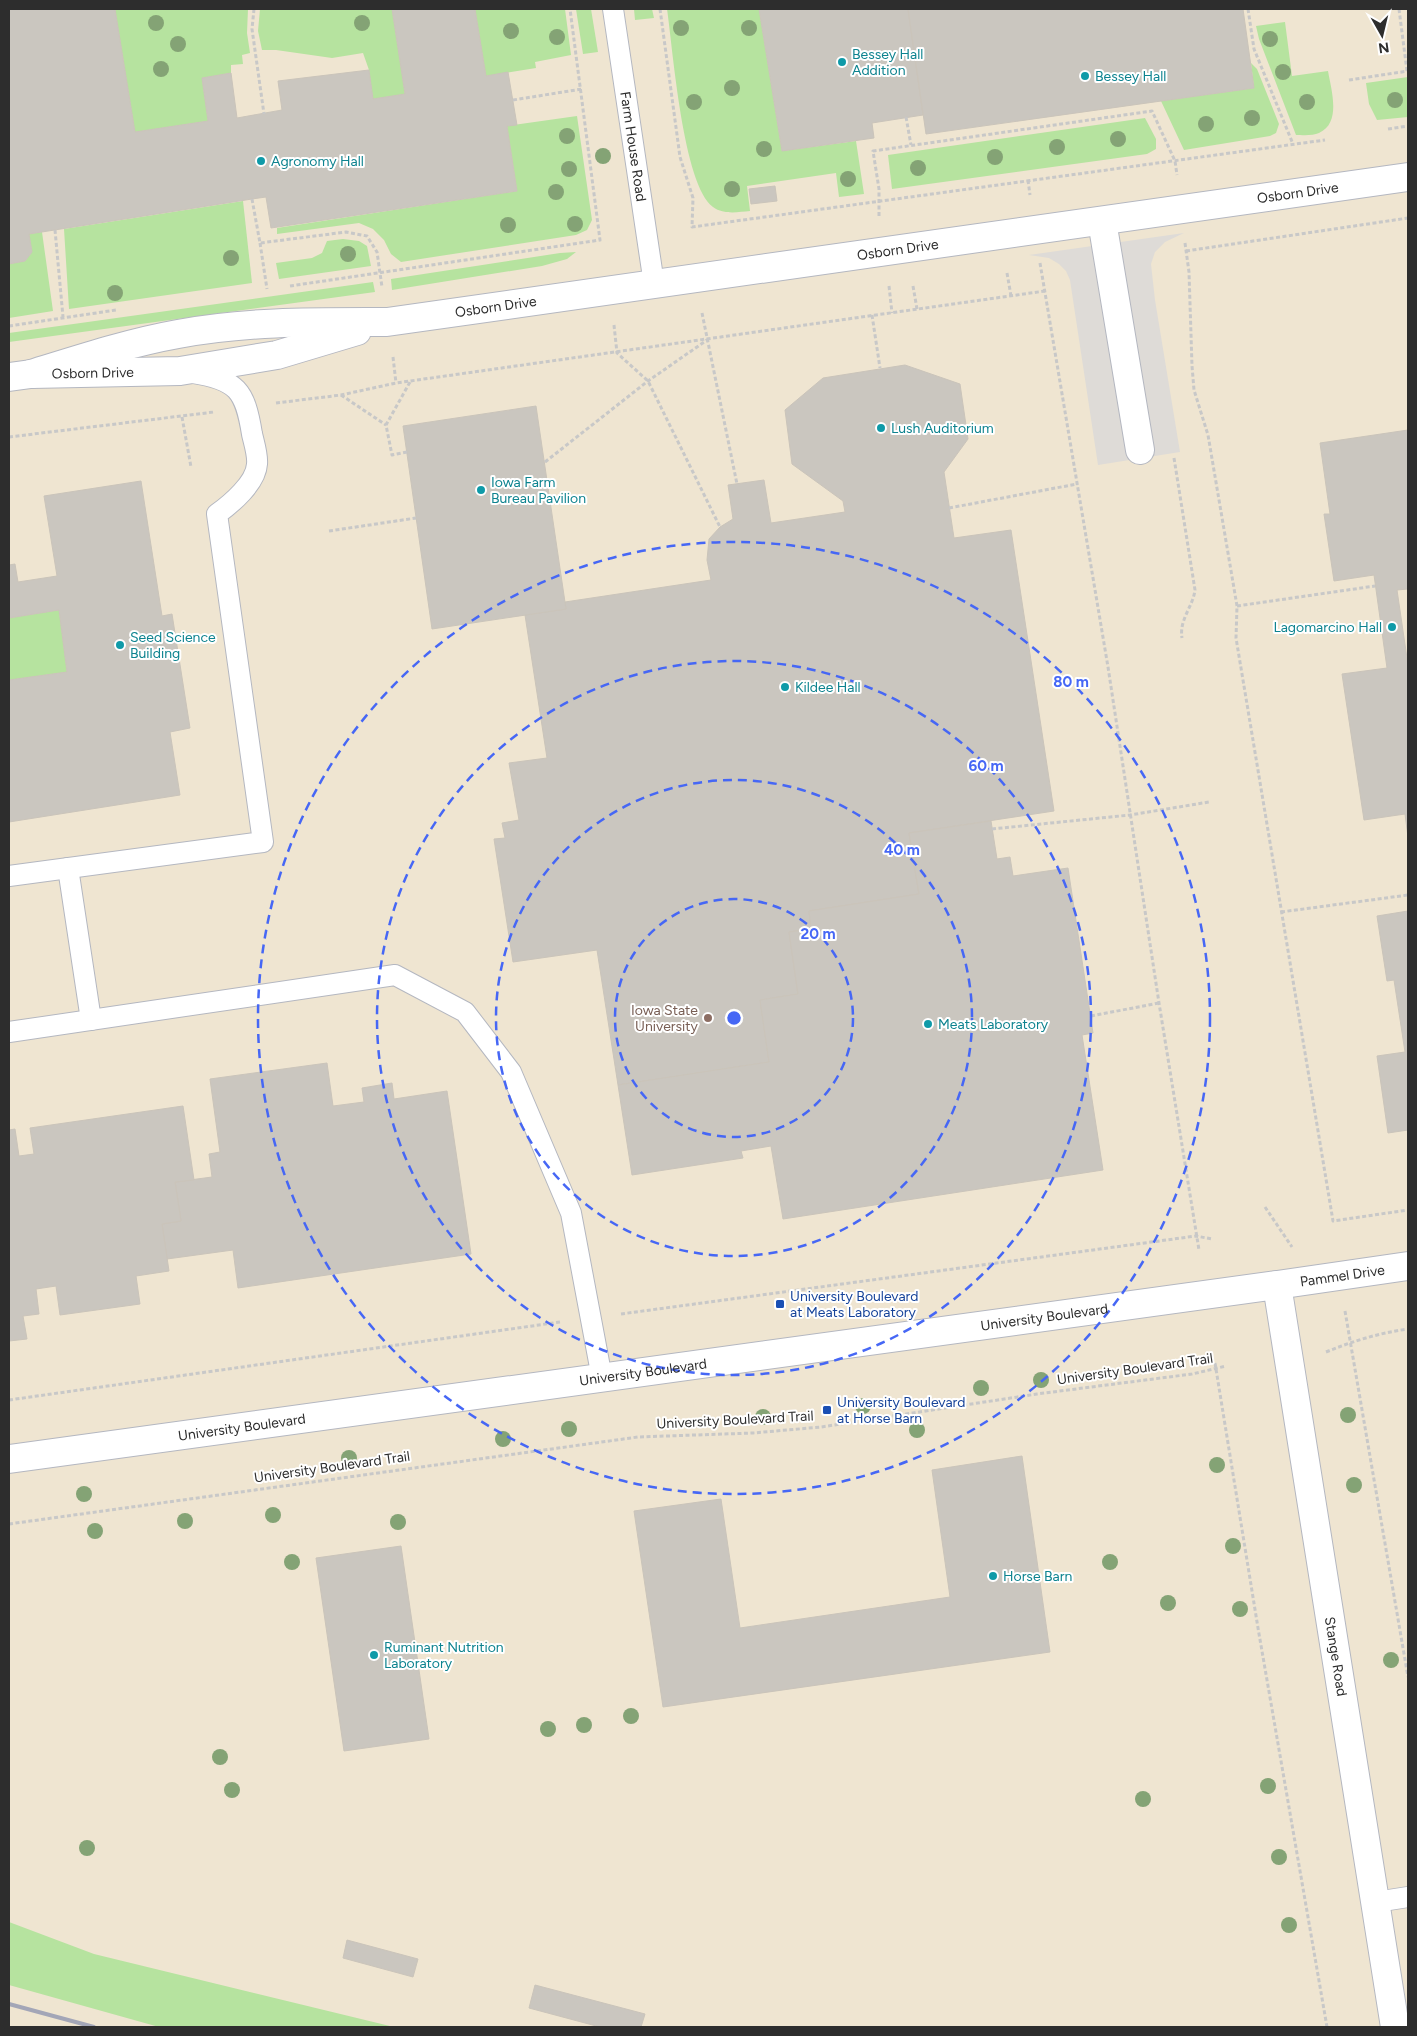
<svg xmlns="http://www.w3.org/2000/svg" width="1417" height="2036" viewBox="0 0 1417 2036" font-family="Figtree,sans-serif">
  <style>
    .education { fill: #efe5d1 }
    .green { fill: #b6e39f }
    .plaza { fill: #dedbd7 }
    .building { fill: #cac6bf; stroke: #cac4ba }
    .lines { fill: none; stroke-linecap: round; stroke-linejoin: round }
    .service-casing { stroke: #b4b7c0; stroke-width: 22 }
    .pedestrian-casing { stroke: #b4b7c0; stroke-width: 30 }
    .minor-casing { stroke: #b4b7c0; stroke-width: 30 }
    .tertiary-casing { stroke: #b4b7c0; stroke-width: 30 }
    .secondary-casing { stroke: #b4b7c0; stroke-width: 30 }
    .path { stroke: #c8c8c8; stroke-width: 3; stroke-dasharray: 4 2.5; stroke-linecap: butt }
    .service { stroke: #fff; stroke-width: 20 }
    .pedestrian { stroke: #fff; stroke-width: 28 }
    .minor { stroke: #fff; stroke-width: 28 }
    .tertiary { stroke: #fff; stroke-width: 28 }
    .secondary { stroke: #fff; stroke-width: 28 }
    .rail { stroke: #a3a6b7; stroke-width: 4 }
    .tree { fill: #84a375 }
    .ring { fill: none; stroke: #4667f5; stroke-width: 2.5; stroke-dasharray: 9 6 }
    .culture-dot { fill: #0f9aa8; stroke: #fff; stroke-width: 2 }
    .education-dot { fill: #8d6e63; stroke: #fff; stroke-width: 2 }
    .transit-dot { fill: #1a4fb4; stroke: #fff; stroke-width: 2 }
    .labels { text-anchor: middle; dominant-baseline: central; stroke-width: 4; stroke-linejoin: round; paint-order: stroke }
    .culture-label { font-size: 14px; fill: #0d838f; stroke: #fff; text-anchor: start }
    .street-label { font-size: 14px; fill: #2d2d2d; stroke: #fff }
    .education-label { font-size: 14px; fill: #785e54; stroke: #fff; text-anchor: end }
    .transit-label { font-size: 14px; fill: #164399; stroke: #fff; text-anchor: start }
    .centre { fill: #4667f5; stroke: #fff; stroke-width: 2.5 }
    .ring-label { font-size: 15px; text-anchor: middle; font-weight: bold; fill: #4667f5; stroke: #fff; stroke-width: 4; stroke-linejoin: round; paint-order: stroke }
  </style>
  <rect width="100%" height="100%" fill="#eee8e1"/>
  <!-- education -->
  <rect class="education" x="9" y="9" width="1399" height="2018"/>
  <!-- green -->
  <g class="green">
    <polygon points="115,9 248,9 247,33 250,53 242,55 243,64 231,65 231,73 202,78 208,121 135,132"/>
    <polygon points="260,9 392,9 405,94 373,99 369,70 363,53 332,58 276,50 262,50 258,31"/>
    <polygon points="475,9 565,9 571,55 535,62 536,68 486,76"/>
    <polygon points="576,9 591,9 598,52 583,54"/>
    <polygon points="634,9 652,9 654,18 635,20"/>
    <path d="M667 9H759L782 151 856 141 864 194 839 197 836 173 747 186 750 211C738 212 724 215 713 207 683 185 673 50 667 9Z"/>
    <path d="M1285 22 1292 76 1328 71C1331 89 1342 123 1319 133 1313 136 1302 135 1296 135L1259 39 1256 26Z"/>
    <polygon points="1251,63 1257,69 1279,124 1276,133 1270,136 1184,150 1161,101 1254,88"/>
    <polygon points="1408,77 1408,117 1377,120 1369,104 1366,83"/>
    <polygon points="577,116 592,220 587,230 576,235 401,262 391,254 384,240 373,229 359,223 277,234 277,228 517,191 507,126"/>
    <polygon points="1145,118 1156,139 1156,149 1147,154 892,189 888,155"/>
    <polygon points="243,201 252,283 69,309 64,229"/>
    <polygon points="42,232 53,311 9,318 9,264 25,261 32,252 29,234"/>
    <polygon points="343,239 359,241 367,246 371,266 279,279 276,263 312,258 322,253 327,241"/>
    <polygon points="576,252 567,259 542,266 392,290 391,279 560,253"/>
    <polygon points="373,282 375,292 9,342 9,333"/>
    <polygon points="59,610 67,672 9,680 9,618"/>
    <polygon points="9,1922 94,1954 394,2027 159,2027 9,1985"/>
  </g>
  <!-- plaza -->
  <polygon class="plaza" points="1184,233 1165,242 1155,252 1151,264 1155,300 1180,452 1098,465 1070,280 1066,271 1059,264 1049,258 1029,255"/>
  <!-- building -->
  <g class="building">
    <polygon points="9,9 115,9 135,132 208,121 202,78 231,73 237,118 282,110 278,81 369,70 373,99 405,94 392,9 475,9 486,76 508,72 517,125 507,126 517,191 271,228 266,197 252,199 29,234 32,252 25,261 9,264"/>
    <polygon points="759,9 908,9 923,115 872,123 874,138 782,151"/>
    <polygon points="908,9 1243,9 1254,88 926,134"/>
    <polygon points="775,186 777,201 751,204 749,189"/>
    <polygon points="905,365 960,384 968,439 944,472 954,538 1011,530 1054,811 909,833 919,894 809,911 811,929 789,932 798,994 760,1000 769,1062 618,1085 597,950 513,962 494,839 505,838 502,823 519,820 509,763 547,758 525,615 566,609 565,602 711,580 707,560 709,539 720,527 733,519 728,485 764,480 771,523 845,512 843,501 792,464 785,410 823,378"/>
    <polygon points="536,406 566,609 432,629 403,426"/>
    <polygon points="1408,430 1408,589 1397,590 1408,665 1408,837 1405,814 1364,820 1342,674 1387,668 1374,575 1334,581 1324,514 1330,514 1320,443"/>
    <polygon points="141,481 162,616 172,614 190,728 170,732 180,795 9,822 9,680 67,672 59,610 9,618 9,565 15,564 18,582 57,576 44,496"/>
    <polygon points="991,821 997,859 1010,857 1013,876 1068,868 1093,1033 1082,1035 1103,1170 783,1219 771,1146 741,1151 743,1158 632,1175 618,1085 769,1062 760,1000 798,994 789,932 811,929 809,911 919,894 909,833"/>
    <polygon points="1408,911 1408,1130 1388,1133 1377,1056 1405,1052 1394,980 1387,981 1377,916"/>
    <polygon points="327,1063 333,1106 364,1102 362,1088 392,1083 394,1099 447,1091 471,1254 238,1288 233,1250 167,1259 162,1224 181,1221 175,1182 212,1177 209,1154 220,1152 210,1079"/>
    <polygon points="183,1106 194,1180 175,1182 181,1221 162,1224 169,1271 136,1276 140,1304 60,1315 56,1286 36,1289 39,1314 23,1316 27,1339 9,1341 9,1130 15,1129 19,1156 34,1154 30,1128"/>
    <polygon points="1022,1456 1050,1652 663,1707 634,1511 721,1499 740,1628 950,1597 932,1470"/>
    <polygon points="401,1546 429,1739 344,1751 316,1558"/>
    <polygon points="347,1940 418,1959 413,1977 343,1958"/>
    <polygon points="535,1985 645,2014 641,2027 600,2027 529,2008"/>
  </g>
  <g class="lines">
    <!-- service casing -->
    <g class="service-casing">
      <g id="service">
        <path id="s1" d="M613 9 654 284"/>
        <polyline points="68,868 91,1020"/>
        <path d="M9 876 263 842 217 514C231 504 256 483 257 464 258 455 254 443 252 434 245 390 237 380 193 373"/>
        <polyline points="9,1032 395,975 465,1012 511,1072 571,1213 602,1378"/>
        <polyline points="1376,1902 1408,1897"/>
      </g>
    </g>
    <!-- pedestrian casing -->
    <g class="pedestrian-casing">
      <polyline id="pedestrian" points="1102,221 1140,450"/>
    </g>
    <!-- minor casing -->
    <g class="minor-casing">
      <g id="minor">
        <path id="s2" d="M31 374C80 359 128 343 178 334 247 321 317 322 387 322L1408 177"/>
        <path id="s3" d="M9 377 31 374 180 371 277 355 357 331"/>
      </g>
    </g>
    <!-- tertiary casing -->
    <g class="tertiary-casing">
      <g id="tertiary">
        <path id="s4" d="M1277 1285 1408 1266"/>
      </g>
    </g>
    <!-- secondary casing -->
    <g class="secondary-casing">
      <g id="secondary">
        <path id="s5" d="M9 1459 1277 1285 1395 2027"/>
      </g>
    </g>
    <!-- path -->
    <g class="path">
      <polyline points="254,9 252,29 264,114"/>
      <polyline points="660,9 680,157 693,198 692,227 1325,140"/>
      <polyline points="1248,9 1254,49 1293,144"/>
      <polyline points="1399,9 1407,71"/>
      <polyline points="1349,80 1408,71"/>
      <polyline points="513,100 582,89"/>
      <polyline points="906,117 911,145"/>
      <polyline points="1388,129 1408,126"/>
      <polyline points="1028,180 1030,195"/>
      <polyline points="252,199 260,243 346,232 367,236 377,252 382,287"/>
      <polyline points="879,216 879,189 873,151 1152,111 1175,161 1177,175"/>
      <polyline points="55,230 63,317"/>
      <polyline points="260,243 267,289"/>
      <polyline points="1185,243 1189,272 1192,366 1194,390 1208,435 1237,606 1236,638 1333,1221 1408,1210"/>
      <polyline points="1186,251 1408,218"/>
      <polyline points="1040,263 1108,667 1159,1003 1199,1250"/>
      <polyline points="1007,273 1011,296"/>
      <polyline points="290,286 600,240 570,9"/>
      <polyline points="889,286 892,313"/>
      <polyline points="913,286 917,309"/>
      <polyline points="702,313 737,484"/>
      <polyline points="872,315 880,368"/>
      <polyline points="614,325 617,353 648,381 720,527"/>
      <polyline points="9,326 116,310"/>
      <polyline points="393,357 396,383"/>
      <polyline points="341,395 386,425"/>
      <polyline points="276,403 341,395 396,383 1045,291"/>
      <polyline points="182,417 191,467"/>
      <polyline points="9,437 214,412"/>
      <polyline points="407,452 392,455 386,425 410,382"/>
      <path d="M1174 458 1195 590C1193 607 1179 619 1182 638"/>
      <polyline points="545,462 648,381 707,340"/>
      <polyline points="949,508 1077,484"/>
      <polyline points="329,531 416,518"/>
      <polyline points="1237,606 1375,586"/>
      <polyline points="992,829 1130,815 1209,802"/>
      <polyline points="1281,912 1408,895"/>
      <polyline points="1091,1016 1159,1003"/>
      <polyline points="1265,1207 1292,1247"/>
      <polyline points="1345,1311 1408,1677"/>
      <polyline points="621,1314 1196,1236 1212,1239"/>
      <path d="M1326 1352C1353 1341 1379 1333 1408 1329"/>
      <polyline points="1215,1363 1258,1628 1327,2027"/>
      <polyline points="9,1400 560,1322"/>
      <polyline points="9,1524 638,1437 753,1433 821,1427 1037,1394 1192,1374 1226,1366"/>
    </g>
    <!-- service -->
    <use href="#service" class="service"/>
    <!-- pedestrian -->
    <use href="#pedestrian" class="pedestrian"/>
    <!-- minor -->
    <use href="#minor" class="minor"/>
    <!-- tertiary -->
    <use href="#tertiary" class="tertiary"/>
    <!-- secondary -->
    <use href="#secondary" class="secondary"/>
    <!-- rail -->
    <polyline class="rail" points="9,2004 94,2027"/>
  </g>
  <!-- trees -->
  <g class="tree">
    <circle cx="156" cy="23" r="8"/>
    <circle cx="362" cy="23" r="8"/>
    <circle cx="681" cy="28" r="8"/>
    <circle cx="749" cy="28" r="8"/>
    <circle cx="511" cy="31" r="8"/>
    <circle cx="557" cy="37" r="8"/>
    <circle cx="1270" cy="39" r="8"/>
    <circle cx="178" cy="44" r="8"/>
    <circle cx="161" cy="69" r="8"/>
    <circle cx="1283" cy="72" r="8"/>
    <circle cx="732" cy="88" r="8"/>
    <circle cx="1395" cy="100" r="8"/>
    <circle cx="694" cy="102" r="8"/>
    <circle cx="1307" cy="102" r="8"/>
    <circle cx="1252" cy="118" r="8"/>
    <circle cx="1206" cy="124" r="8"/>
    <circle cx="567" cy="136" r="8"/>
    <circle cx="1118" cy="139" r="8"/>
    <circle cx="1057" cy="147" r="8"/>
    <circle cx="764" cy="149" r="8"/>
    <circle cx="603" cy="156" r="8"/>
    <circle cx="995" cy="157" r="8"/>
    <circle cx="918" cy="168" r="8"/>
    <circle cx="569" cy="169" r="8"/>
    <circle cx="848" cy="179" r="8"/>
    <circle cx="732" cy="189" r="8"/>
    <circle cx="556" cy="192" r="8"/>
    <circle cx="575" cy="224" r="8"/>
    <circle cx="508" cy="225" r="8"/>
    <circle cx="348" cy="254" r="8"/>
    <circle cx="231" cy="258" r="8"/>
    <circle cx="115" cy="293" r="8"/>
    <circle cx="1041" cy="1380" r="8"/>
    <circle cx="981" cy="1388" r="8"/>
    <circle cx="863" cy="1406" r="8"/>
    <circle cx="1348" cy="1415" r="8"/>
    <circle cx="763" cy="1417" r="8"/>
    <circle cx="569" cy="1429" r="8"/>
    <circle cx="917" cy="1430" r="8"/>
    <circle cx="503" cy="1439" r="8"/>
    <circle cx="349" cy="1458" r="8"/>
    <circle cx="1217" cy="1465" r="8"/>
    <circle cx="1354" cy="1485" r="8"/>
    <circle cx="84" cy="1494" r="8"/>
    <circle cx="273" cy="1515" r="8"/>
    <circle cx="185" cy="1521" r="8"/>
    <circle cx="398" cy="1522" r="8"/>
    <circle cx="95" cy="1531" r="8"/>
    <circle cx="1233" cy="1546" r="8"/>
    <circle cx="292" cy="1562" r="8"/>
    <circle cx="1110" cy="1562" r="8"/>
    <circle cx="1168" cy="1603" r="8"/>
    <circle cx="1240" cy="1609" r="8"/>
    <circle cx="1391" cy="1660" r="8"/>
    <circle cx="631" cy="1716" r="8"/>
    <circle cx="584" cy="1725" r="8"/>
    <circle cx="548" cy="1729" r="8"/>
    <circle cx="220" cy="1757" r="8"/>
    <circle cx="1268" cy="1786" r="8"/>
    <circle cx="232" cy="1790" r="8"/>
    <circle cx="1143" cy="1799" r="8"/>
    <circle cx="87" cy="1848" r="8"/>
    <circle cx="1279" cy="1857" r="8"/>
    <circle cx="1289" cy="1925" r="8"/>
  </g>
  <!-- distance rings -->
  <g class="ring">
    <circle cx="734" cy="1018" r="119"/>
    <circle cx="734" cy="1018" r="238"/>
    <circle cx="734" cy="1018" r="357"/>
    <circle cx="734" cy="1018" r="476"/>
  </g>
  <!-- markers -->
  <g class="culture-dot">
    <circle cx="842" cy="62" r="5"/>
    <circle cx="1085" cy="76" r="5"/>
    <circle cx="261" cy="161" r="5"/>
    <circle cx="881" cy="428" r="5"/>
    <circle cx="481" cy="490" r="5"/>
    <circle cx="1392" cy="627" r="5"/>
    <circle cx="120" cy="645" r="5"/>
    <circle cx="785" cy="687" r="5"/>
    <circle cx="928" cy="1024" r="5"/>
    <circle cx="993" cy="1576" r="5"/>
    <circle cx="374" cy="1655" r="5"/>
  </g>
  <circle class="education-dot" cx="708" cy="1018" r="5"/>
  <g class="transit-dot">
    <rect x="775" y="1299" width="10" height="10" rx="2.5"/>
    <rect x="822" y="1405" width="10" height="10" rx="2.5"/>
  </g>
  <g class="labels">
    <!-- culture labels -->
    <g class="culture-label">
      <text x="852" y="54">Bessey Hall<tspan x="852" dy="16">Addition</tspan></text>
      <text x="1095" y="76">Bessey Hall</text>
      <text x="271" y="161">Agronomy Hall</text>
      <text x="891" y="428">Lush Auditorium</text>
      <text x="491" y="482">Iowa Farm<tspan x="491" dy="16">Bureau Pavilion</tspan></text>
      <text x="1382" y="627" text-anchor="end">Lagomarcino Hall</text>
      <text x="130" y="637">Seed Science<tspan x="130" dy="16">Building</tspan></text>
      <text x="795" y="687">Kildee Hall</text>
      <text x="938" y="1024">Meats Laboratory</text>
      <text x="1003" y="1576">Horse Barn</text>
      <text x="384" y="1647">Ruminant Nutrition<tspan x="384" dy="16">Laboratory</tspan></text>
    </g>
    <!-- street labels -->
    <g class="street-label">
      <text stroke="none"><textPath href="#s1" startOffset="139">Farm House Road</textPath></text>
      <text stroke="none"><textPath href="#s2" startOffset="1282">Osborn Drive</textPath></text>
      <text stroke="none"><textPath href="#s2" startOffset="878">Osborn Drive</textPath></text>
      <text stroke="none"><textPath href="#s2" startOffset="472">Osborn Drive</textPath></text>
      <text stroke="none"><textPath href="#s3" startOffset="84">Osborn Drive</textPath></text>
      <text stroke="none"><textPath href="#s4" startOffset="66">Pammel Drive</textPath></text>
      <text stroke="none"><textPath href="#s5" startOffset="1045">University Boulevard</textPath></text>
      <text transform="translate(1135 1369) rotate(-8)">University Boulevard Trail</text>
      <text stroke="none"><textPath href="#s5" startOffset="640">University Boulevard</textPath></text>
      <text transform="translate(735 1420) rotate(-3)">University Boulevard Trail</text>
      <text stroke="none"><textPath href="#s5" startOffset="235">University Boulevard</textPath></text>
      <text transform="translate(332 1467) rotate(-8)">University Boulevard Trail</text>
      <text stroke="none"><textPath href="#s5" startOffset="1656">Stange Road</textPath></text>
    </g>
    <!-- education labels -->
    <g class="education-label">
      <text x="698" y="1010">Iowa State<tspan x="698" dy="16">University</tspan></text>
    </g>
    <!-- transit labels -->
    <g class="transit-label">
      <text x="790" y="1296">University Boulevard<tspan x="790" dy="16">at Meats Laboratory</tspan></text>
      <text x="837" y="1402">University Boulevard<tspan x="837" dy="16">at Horse Barn</tspan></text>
    </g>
  </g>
  <circle cx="734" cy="1018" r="8" class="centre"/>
  <g class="ring-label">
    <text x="1071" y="687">80 m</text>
    <text x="986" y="771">60 m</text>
    <text x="902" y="855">40 m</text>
    <text x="818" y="939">20 m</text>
  </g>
  <!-- border -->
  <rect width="1417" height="2036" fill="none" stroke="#2d2d2d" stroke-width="20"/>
  <!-- north arrow -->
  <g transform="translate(1382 35) rotate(172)" stroke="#ffffff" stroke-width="4" paint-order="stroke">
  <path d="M0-4L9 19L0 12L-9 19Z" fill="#2d2d2d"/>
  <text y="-8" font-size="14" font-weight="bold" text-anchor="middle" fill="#2d2d2d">N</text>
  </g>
</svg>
